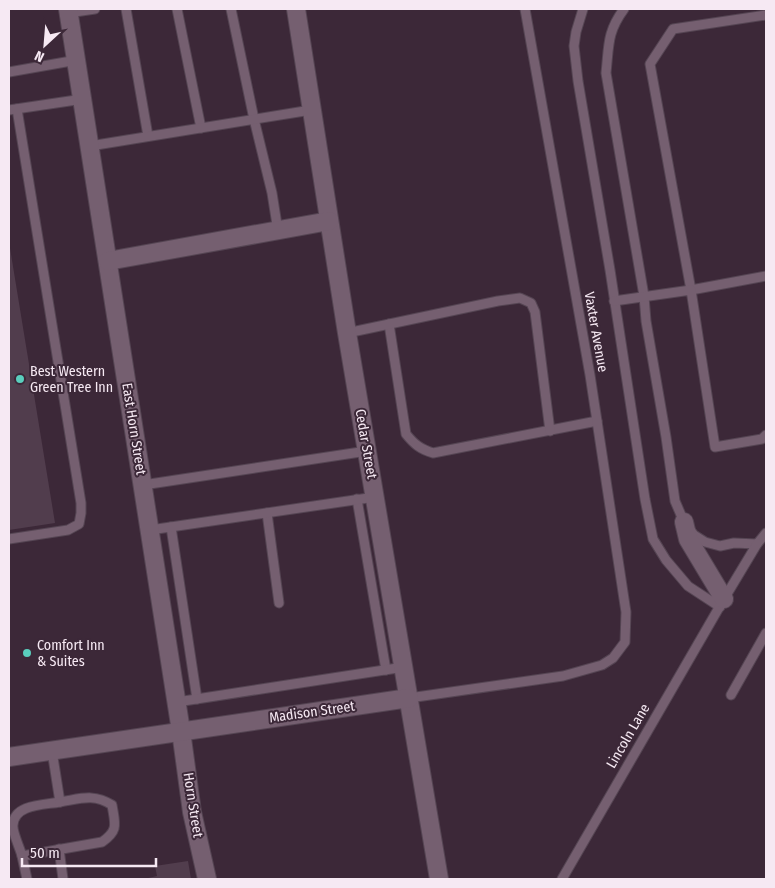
<svg xmlns="http://www.w3.org/2000/svg" width="775" height="888" viewBox="0 0 775 888" font-family="'Fira Sans Condensed',sans-serif">
  <style>
    .building { fill: #513d4d }
    .lines { fill: none; stroke-linecap: round; stroke-linejoin: round }
    .lane-casing { stroke: #554553; stroke-width: 11 }
    .street-casing { stroke: #554553; stroke-width: 20 }
    .lane { stroke: #755f70; stroke-width: 9 }
    .street { stroke: #755f70; stroke-width: 18 }
    .poi-dot { fill: #5acebd; stroke: #3c2838; stroke-width: 2 }
    .labels { text-anchor: middle; dominant-baseline: central; stroke-width: 4; stroke-linejoin: round; paint-order: stroke }
    .street-label { font-size: 14px; fill: #f6e9f3; stroke: #3c2838 }
    .poi-label { font-size: 14px; fill: #f6e9f3; stroke: #3c2838; text-anchor: start }
  </style>
  <rect width="100%" height="100%" fill="#3c2838"/>
  <!-- building -->
  <g class="building">
    <polygon points="9,242 55,523 9,530"/>
    <polygon points="188,861 191,879 144,879 157,876 155,866"/>
  </g>
  <g class="lines">
    <!-- lane casing -->
    <g class="lane-casing">
      <g id="lane">
        <polyline points="126,9 148,136"/>
        <polyline points="177,9 201,128"/>
        <polyline points="231,9 254,119 272,193 278,231"/>
        <polyline points="583,9 576,32 574,46 578,81 610,270 645,499 653,539 666,560 688,586 720,607"/>
        <path d="M624 9C607 32 609 45 606 73L644 296 646 321 666 437 675 501 684 522 694 535 705 542 720 546 734 543 757 544"/>
        <polyline points="68,13 95,9"/>
        <polyline points="766,15 673,29 650,64 691,290 766,276"/>
        <polyline points="9,72 77,60"/>
        <polyline points="9,110 83,99"/>
        <polyline points="90,146 311,110"/>
        <polyline points="614,301 691,290 715,447 762,439 766,435"/>
        <path d="M389 324 406 434C414 444 420 449 433 453L597 421"/>
        <polyline points="347,333 498,301 520,298 531,303 535,312 550,431"/>
        <polyline points="143,485 367,451"/>
        <polyline points="357,499 386,670"/>
        <polyline points="267,513 279,603"/>
        <polyline points="171,527 197,699"/>
        <polyline points="150,530 375,497"/>
        <polyline points="9,539 68,530 79,524 81,513 81,503 17,109"/>
        <polyline points="731,695 766,633"/>
        <polyline points="409,698 563,676 602,665 613,658 625,642 626,612 590,375 525,9"/>
        <polyline points="177,702 404,667"/>
        <polyline points="59,849 63,879"/>
        <path d="M22 856C20 848 12 832 13 825 14 804 44 805 60 802L52 751"/>
        <path d="M27 879 22 856 102 842C119 830 115 824 112 805 93 793 80 799 60 802"/>
        <polyline points="562,879 724,599 757,544 766,533"/>
      </g>
    </g>
    <!-- street casing -->
    <g class="street-casing">
      <g id="street">
        <polyline points="68,9 181,731 192,812 207,879"/>
        <polyline points="296,9 347,333 439,879"/>
        <polyline points="108,261 329,221"/>
        <polyline points="684,522 688,539 724,599"/>
        <polyline points="9,757 409,698"/>
      </g>
    </g>
    <!-- lane -->
    <use href="#lane" class="lane"/>
    <!-- street -->
    <use href="#street" class="street"/>
  </g>
  <!-- markers -->
  <g class="poi-dot">
    <circle cx="20" cy="379" r="5"/>
    <circle cx="27" cy="653" r="5"/>
  </g>
  <g class="labels">
    <!-- street labels -->
    <g class="street-label">
      <text transform="translate(596 332) rotate(80)">Vaxter Avenue</text>
      <text transform="translate(134 429) rotate(81)">East Horn Street</text>
      <text transform="translate(366 444) rotate(80)">Cedar Street</text>
      <text transform="translate(312 712) rotate(-8)">Madison Street</text>
      <text transform="translate(628 736) rotate(-60)">Lincoln Lane</text>
      <text transform="translate(193 805) rotate(81)">Horn Street</text>
    </g>
    <!-- poi labels -->
    <g class="poi-label">
      <text x="30" y="371">Best Western<tspan x="30" dy="16">Green Tree Inn</tspan></text>
      <text x="37" y="645">Comfort Inn<tspan x="37" dy="16">&amp; Suites</tspan></text>
    </g>
  </g>
  <!-- border -->
  <rect width="775" height="888" fill="none" stroke="#f6e9f3" stroke-width="20"/>
  <!-- north arrow -->
  <g transform="translate(45 45) rotate(206)" stroke="#3c2838" stroke-width="4" paint-order="stroke">
  <path d="M0-4L9 19L0 12L-9 19Z" fill="#f6e9f3"/>
  <text y="-8" font-size="14" font-weight="bold" text-anchor="middle" fill="#f6e9f3">N</text>
  </g>
  <!-- scale -->
  <path d="M22 858v8h134v-8" fill="none" stroke="#f6e9f3" stroke-width="2.5"/>
  <text x="30" y="858" font-size="15" fill="#f6e9f3" stroke="#3c2838" stroke-width="4" paint-order="stroke">50 m</text>
</svg>
